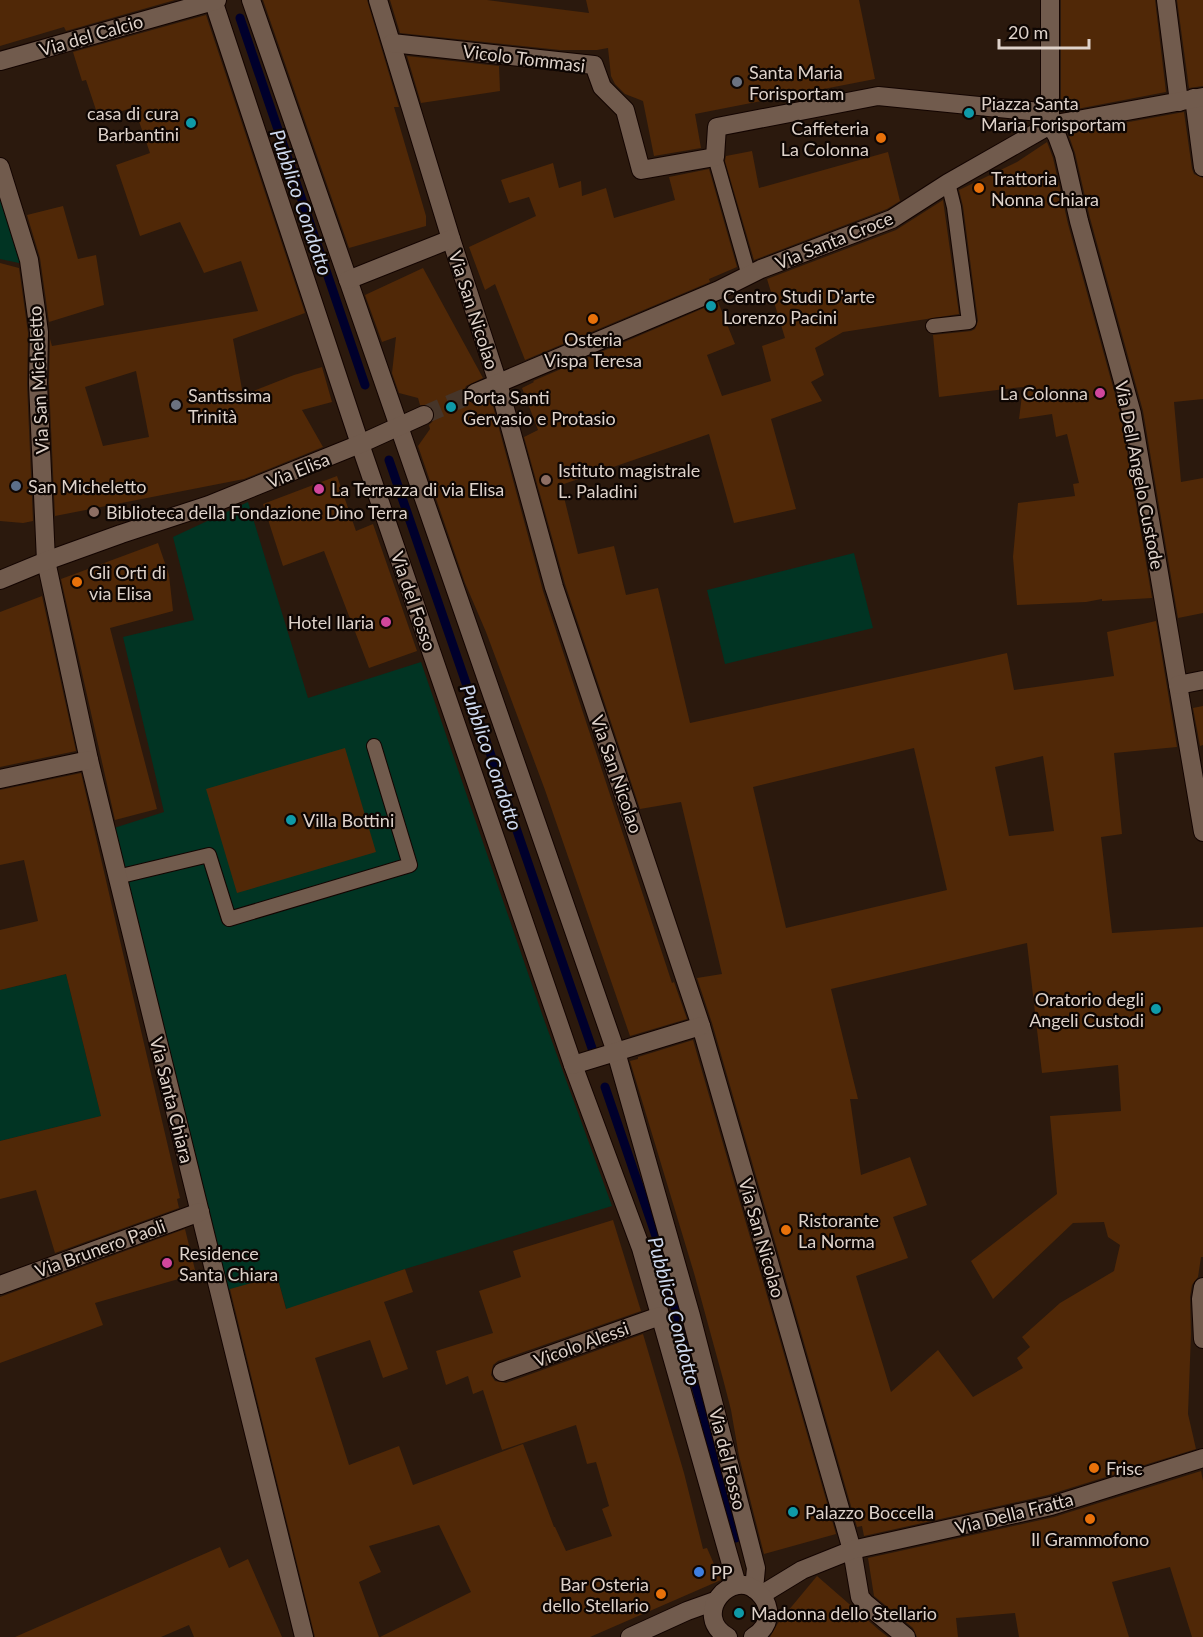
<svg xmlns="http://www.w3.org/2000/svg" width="1203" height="1637" viewBox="0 0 1203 1637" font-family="Lato,sans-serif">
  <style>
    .green { fill: #013423 }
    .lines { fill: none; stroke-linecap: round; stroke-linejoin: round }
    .stream { stroke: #00002c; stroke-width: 9 }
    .building { fill: #502807; fill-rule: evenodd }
    .street-tunnel { stroke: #463529; stroke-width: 18; stroke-dasharray: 18 9; stroke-linecap: butt }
    .lane-casing { stroke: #130400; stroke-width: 16 }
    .street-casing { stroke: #130400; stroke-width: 20 }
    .lane { stroke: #715b4d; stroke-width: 14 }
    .street { stroke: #715b4d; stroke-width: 18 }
    .worship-dot { fill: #6b7280; stroke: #0e0603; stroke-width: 2 }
    .culture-dot { fill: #0f9aa8; stroke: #0e0603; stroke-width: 2 }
    .food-dot { fill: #e8710a; stroke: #0e0603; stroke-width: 2 }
    .hotel-dot { fill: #d1479c; stroke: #0e0603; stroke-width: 2 }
    .education-dot { fill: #8d6e63; stroke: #0e0603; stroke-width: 2 }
    .service-dot { fill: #5c6f8a; stroke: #0e0603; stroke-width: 2 }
    .shop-dot { fill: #3f7fe0; stroke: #0e0603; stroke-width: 2 }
    .labels { text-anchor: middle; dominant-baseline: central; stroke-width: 4.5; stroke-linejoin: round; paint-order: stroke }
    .street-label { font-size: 18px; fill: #ded2ca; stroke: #0e0603 }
    .poi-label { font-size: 18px; fill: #ded2ca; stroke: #0e0603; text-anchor: start }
    .water-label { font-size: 20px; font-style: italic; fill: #cdd8ed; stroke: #0e0603 }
  </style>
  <rect width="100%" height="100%" fill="#2b190d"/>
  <!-- green -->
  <g class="green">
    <polygon points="0,187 24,259 19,263 0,259"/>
    <polygon points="248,502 308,698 421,662 542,1014 612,1206 405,1269 287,1311 277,1276 228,1290 111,829 164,812 123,637 194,620 173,537"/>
    <polygon points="854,553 873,628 725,664 707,590"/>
    <polygon points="66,974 101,1116 0,1141 0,990"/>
  </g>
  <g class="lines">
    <!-- stream -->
    <g class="stream">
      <polyline points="240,18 365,385"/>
      <polyline points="389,460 594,1054"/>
      <polyline points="605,1087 658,1242 736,1538"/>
    </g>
  </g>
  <!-- building -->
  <g class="building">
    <polygon points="0,0 175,0 66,31 64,27 0,46"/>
    <polygon points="263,0 367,0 399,107 394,107 426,216 426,226 349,248"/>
    <polygon points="390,0 487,0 589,13 586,0 859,0 875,79 695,114 701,148 654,156 643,101 625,94 615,84 611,76 608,48 597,50 560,50 400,33"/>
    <polygon points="1061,0 1155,0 1166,92 1061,112"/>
    <polygon points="1177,0 1203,0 1203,86 1189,88"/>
    <path d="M206 15 305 313 233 339 243 395 294 375 322 367 332 402 302 410 323 447 244 479 55 516 49 383 50 339 52 346 258 311 241 261 204 273 180 222 140 236 116 165 150 153 134 107 99 119 86 80 82 81 73 52ZM136 371 149 437 103 446 85 387Z"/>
    <polygon points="407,56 499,66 500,91 421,103"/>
    <polygon points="1184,112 1192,169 1194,174 1203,178 1203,399 1174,402 1181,482 1203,478 1203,613 1178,618 1143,411 1090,218 1075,153 1068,133"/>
    <polygon points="1047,142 1053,158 1068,224 1121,416 1152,598 1102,601 1102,599 1086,602 1017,605 1013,557 1018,503 1075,496 1073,484 1079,483 1067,434 1056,437 1052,414 1019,419 1023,387 939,397 933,335 971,331 975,329 978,321 963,206 959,190 1017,162"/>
    <polygon points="752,151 759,188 888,152 900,201 887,209 754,260 725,161 726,156"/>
    <polygon points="553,163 559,188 581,181 582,196 606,188 614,218 675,200 669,177 709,169 737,267 709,279 710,282 525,360 495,284 485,290 469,247 536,216 529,197 509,203 501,180"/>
    <path d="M943 200 959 314 843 332 815 348 824 375 811 382 822 401 771 419 796 509 734 523 709 434 561 485 578 554 614 546 626 595 658 588 690 723 1007 653 1014 690 1114 676 1107 632 1156 621 1177 747 1114 753 1122 834 1101 837 1112 933 1203 927V1257H1201L1198 1277 1192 1285 1190 1297 1191 1334 1188 1414 1196 1449 1048 1495 864 1536 862 1526 857 1527 712 1023 697 978 722 974 681 802 640 809 565 584 524 437 538 430 522 388 534 382 533 381 718 302 735 344 707 355 722 396 771 381 762 346 785 338 767 279 896 230ZM914 748 947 890 786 928 753 787ZM1043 756 1054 831 1009 836 995 767ZM1027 943 1042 1073 1118 1065 1121 1111 1050 1116 1057 1194 971 1261 993 1299 1073 1223 1104 1222 1108 1237 1120 1245 1114 1271 1060 1303 1022 1337 1030 1347 1017 1358 1023 1368 973 1397 938 1350 891 1392 856 1276 908 1258 893 1217 927 1205 910 1157 861 1175 850 1099H858L831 989Z"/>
    <polygon points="63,206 78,259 96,255 104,305 49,322 40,258 27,215"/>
    <polygon points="0,263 19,268 28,333 27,384 33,521 23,523 0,521"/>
    <polygon points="423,268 483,378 466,386 464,391 465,398 474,404 491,399 543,591 672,983 674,982 687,1019 630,1036 545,790 486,632 465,583 418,446 430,429 429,425 433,421 434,411 430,406 420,405 418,398 399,393 392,373 396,337 382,342 365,295"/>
    <polygon points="337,476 356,531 373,524 417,651 369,668 324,551 283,566 263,504"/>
    <polygon points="158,543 169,575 173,611 110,628 157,809 115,820 61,579"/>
    <polygon points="42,596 76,751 0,767 0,612"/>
    <polygon points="1203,706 1203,745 1200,746 1193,708"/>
    <polygon points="345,748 376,852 237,893 206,789"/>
    <polygon points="81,773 180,1198 177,1199 179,1208 55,1253 36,1190 0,1199 0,1141 101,1116 66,974 0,990 0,930 38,921 24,860 0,865 0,790"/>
    <polygon points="693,1040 836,1534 764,1554 739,1456 731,1410 723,1379 694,1273 630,1061 638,1059 638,1057"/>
    <polygon points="613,1220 641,1311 498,1361 493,1365 491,1375 495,1381 506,1383 643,1334 684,1473 703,1549 707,1548 721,1580 590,1637 380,1637 471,1592 439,1525 369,1546 381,1572 359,1582 379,1637 315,1637 230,1289 277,1276 286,1309 405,1269 413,1292 384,1302 408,1369 383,1378 370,1340 315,1358 349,1465 399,1446 413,1485 523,1444 554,1527 555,1527 566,1551 612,1536 602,1509 609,1506 596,1462 587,1464 576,1425 502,1450 483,1390 473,1394 468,1376 446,1385 436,1351 493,1333 479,1291 521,1277 513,1251"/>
    <polygon points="185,1229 196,1274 95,1303 103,1325 0,1363 0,1297"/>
    <polygon points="1201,1471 1203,1481 1203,1637 1192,1637 1170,1567 1112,1582 1129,1637 1019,1637 1015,1613 956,1618 958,1637 917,1637 913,1628 874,1596 868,1558 1054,1517"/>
    <polygon points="220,1547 229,1568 248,1559 282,1637 194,1637 189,1625 161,1637 15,1637"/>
    <polygon points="817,1576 879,1630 888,1637 770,1637 778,1623"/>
  </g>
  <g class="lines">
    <!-- street-tunnel -->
    <polyline class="street-tunnel" points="424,415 475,393"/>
    <!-- lane casing -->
    <g class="lane-casing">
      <g id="lane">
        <polyline points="715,157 749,276"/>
        <polyline points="933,326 969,322 954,207 948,183"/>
        <polyline points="117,877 209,855 229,919 410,865 374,746"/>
      </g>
    </g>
    <!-- street casing -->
    <g class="street-casing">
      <g id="street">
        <polyline points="213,0 360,444 573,1065 641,1248 737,1585"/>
        <polyline points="251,0 616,1052 691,1316 756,1568 754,1589"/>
        <polyline points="378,0 451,239 498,383 554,587 701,1026 852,1550 860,1597 865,1603 906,1637"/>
        <polyline points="1166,0 1179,102"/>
        <polyline points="392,43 594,65 602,87 625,110 641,170 715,157 717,127 878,96 1050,113"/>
        <polyline points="0,61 217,0"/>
        <polyline points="1194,98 1203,167"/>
        <polyline points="1050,123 1050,0"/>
        <polyline points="1050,125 1057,136 1064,155 1079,221 1132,414 1203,832"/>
        <polyline points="0,167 29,260 39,332 38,383 46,561 89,760 304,1637"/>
        <polyline points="348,280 451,239"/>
        <polyline points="475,393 719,290 761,269 892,219 948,183 1050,125 1203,97"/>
        <polyline points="0,580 46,561 121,534 209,505 360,444 424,415"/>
        <polyline points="1178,685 1203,680"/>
        <polyline points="0,779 89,760"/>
        <polyline points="573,1065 701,1026"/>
        <polyline points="0,1285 200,1212"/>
        <polyline points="1203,1287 1201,1299 1203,1339"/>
        <polyline points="502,1372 660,1316"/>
        <polyline points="761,1595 802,1570 852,1550 1051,1506 1203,1458"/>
        <polyline points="630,1637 687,1611 715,1601"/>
        <path d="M728 1637C690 1616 732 1565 759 1593 764 1598 767 1604 768 1610 769 1622 763 1631 753 1637"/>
      </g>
    </g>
    <!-- lane -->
    <use href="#lane" class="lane"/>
    <!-- street -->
    <use href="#street" class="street"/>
  </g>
  <!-- markers -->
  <g class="worship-dot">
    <circle cx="737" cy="82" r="6"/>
    <circle cx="176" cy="405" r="6"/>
  </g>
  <g class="culture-dot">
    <circle cx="969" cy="113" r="6"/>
    <circle cx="191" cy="123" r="6"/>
    <circle cx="711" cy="306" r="6"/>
    <circle cx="451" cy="407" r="6"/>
    <circle cx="291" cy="820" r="6"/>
    <circle cx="1156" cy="1009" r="6"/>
    <circle cx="793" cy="1512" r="6"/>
    <circle cx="739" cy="1613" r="6"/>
  </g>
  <g class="food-dot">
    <circle cx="881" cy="138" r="6"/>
    <circle cx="979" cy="188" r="6"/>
    <circle cx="593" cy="319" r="6"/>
    <circle cx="77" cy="582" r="6"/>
    <circle cx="786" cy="1230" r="6"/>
    <circle cx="1094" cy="1468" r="6"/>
    <circle cx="1090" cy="1519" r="6"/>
    <circle cx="661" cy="1594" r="6"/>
  </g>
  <g class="hotel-dot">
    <circle cx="1100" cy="393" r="6"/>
    <circle cx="319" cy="489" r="6"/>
    <circle cx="386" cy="622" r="6"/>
    <circle cx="167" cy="1263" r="6"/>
  </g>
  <g class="education-dot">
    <circle cx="546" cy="480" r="6"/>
    <circle cx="94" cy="512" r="6"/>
  </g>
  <circle class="service-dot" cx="16" cy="486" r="6"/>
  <circle class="shop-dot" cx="699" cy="1572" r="6"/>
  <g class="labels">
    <!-- street labels -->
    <g class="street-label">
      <text transform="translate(91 35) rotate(-16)">Via del Calcio</text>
      <text transform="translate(524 58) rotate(7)">Vicolo Tommasi</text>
      <text transform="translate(834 240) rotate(-22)">Via Santa Croce</text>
      <text transform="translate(474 310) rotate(72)">Via San Nicolao</text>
      <text transform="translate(38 380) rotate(-93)">Via San Micheletto</text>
      <text transform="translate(298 470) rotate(-22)">Via Elisa</text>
      <text transform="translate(1140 475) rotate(79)">Via Dell Angelo Custode</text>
      <text transform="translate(414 601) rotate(71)">Via del Fosso</text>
      <text transform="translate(617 774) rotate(71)">Via San Nicolao</text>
      <text transform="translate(172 1100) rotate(76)">Via Santa Chiara</text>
      <text transform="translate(762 1238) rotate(74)">Via San Nicolao</text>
      <text transform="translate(100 1248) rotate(-20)">Via Brunero Paoli</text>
      <text transform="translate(581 1344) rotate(-20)">Vicolo Alessi</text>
      <text transform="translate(728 1459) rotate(76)">Via del Fosso</text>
      <text transform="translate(1014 1513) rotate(-14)">Via Della Fratta</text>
    </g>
    <!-- poi labels -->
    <g class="poi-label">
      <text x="749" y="72">Santa Maria<tspan x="749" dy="21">Forisportam</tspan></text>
      <text x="981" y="103">Piazza Santa<tspan x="981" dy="21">Maria Forisportam</tspan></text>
      <text x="179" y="113" text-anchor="end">casa di cura<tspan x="179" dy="21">Barbantini</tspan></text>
      <text x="869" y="128" text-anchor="end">Caffeteria<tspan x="869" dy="21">La Colonna</tspan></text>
      <text x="991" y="178">Trattoria<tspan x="991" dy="21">Nonna Chiara</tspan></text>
      <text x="723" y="296">Centro Studi D'arte<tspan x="723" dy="21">Lorenzo Pacini</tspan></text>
      <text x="593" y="339" text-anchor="middle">Osteria<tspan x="593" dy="21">Vispa Teresa</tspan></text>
      <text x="1088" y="393" text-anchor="end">La Colonna</text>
      <text x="188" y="395">Santissima<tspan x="188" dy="21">Trinità</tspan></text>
      <text x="463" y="397">Porta Santi<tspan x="463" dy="21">Gervasio e Protasio</tspan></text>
      <text x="558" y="470">Istituto magistrale<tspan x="558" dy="21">L. Paladini</tspan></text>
      <text x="28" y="486">San Micheletto</text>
      <text x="331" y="489">La Terrazza di via Elisa</text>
      <text x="106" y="512">Biblioteca della Fondazione Dino Terra</text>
      <text x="89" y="572">Gli Orti di<tspan x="89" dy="21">via Elisa</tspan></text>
      <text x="374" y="622" text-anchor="end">Hotel Ilaria</text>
      <text x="303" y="820">Villa Bottini</text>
      <text x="1144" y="999" text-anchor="end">Oratorio degli<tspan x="1144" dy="21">Angeli Custodi</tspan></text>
      <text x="798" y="1220">Ristorante<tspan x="798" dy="21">La Norma</tspan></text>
      <text x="179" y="1253">Residence<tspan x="179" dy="21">Santa Chiara</tspan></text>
      <text x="1106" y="1468">Frisc</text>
      <text x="805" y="1512">Palazzo Boccella</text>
      <text x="1090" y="1539" text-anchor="middle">Il Grammofono</text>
      <text x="711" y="1572">PP</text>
      <text x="649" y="1584" text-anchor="end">Bar Osteria<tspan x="649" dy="21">dello Stellario</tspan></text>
      <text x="751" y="1613">Madonna dello Stellario</text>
    </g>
    <!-- water labels -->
    <g class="water-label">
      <text transform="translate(302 202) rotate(71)">Pubblico Condotto</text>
      <text transform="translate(492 757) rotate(71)">Pubblico Condotto</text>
      <text transform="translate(675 1311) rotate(75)">Pubblico Condotto</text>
    </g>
  </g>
  <!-- scale -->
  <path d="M999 39v9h90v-9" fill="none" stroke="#ded2ca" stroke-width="3"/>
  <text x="1008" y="39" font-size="18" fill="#ded2ca" stroke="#0e0603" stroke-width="4.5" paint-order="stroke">20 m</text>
</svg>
